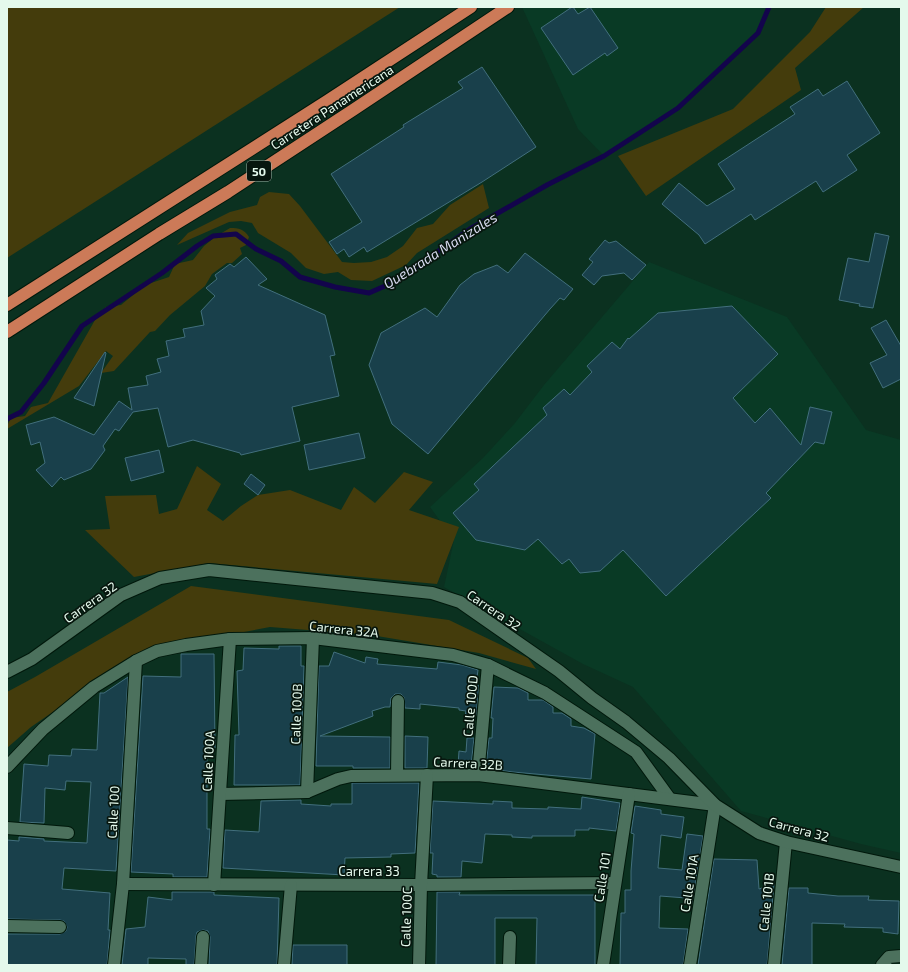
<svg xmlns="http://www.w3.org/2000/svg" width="908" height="972" viewBox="0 0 908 972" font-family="'Exo 2',sans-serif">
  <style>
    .built { fill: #093a25 }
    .green { fill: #443c0c }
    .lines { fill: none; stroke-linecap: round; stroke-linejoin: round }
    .stream { stroke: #13044c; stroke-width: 5 }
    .building { fill: #19404b; stroke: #426f7d }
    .minor-casing { stroke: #00180b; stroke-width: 14 }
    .secondary-casing { stroke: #00180b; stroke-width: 14 }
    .trunk-casing { stroke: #00180b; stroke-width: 14 }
    .minor { stroke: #4c715d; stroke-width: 12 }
    .secondary { stroke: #4c715d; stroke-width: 12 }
    .trunk { stroke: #cc7a58; stroke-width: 12 }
    .labels { text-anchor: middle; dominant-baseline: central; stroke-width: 3.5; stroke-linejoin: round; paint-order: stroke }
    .shield { fill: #07160e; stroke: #a2b5a9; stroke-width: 1 }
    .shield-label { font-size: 12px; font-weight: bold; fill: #e4f9ec }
    .street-label { font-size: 13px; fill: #e4f9ec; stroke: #07160e }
    .water-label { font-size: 14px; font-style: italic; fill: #d7daef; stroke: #07160e }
  </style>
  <rect width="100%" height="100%" fill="#0b3120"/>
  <!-- built -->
  <g class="built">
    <polygon points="522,7 769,7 758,33 678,108 604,156 578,129"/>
    <polygon points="649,262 787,317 866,430 901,440 901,853 861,844 741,811 633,687 583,664 444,587 454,540 430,507 483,458 515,423 544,385"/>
  </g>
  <!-- green -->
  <g class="green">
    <polygon points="7,7 400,7 7,258"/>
    <polygon points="826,7 864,7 795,68 801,90 646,196 618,156 733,109 810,32"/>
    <polygon points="483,184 489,208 417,253 406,265 372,281 351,280 338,272 324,274 306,268 291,253 258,233 252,223 241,221 229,222 177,245 188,233 230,212 257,205 260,197 269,192 289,194 300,206 342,262 354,263 371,262 387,257 403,246 417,228 433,224 450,205"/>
    <path d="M230 228C239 228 244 229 249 237L246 245 240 248 242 254 232 263H227L212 274 205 286 170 315 155 331 150 332 114 371 101 373 113 356 106 351 79 386 7 429V426L11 418 25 416 31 407 48 403 95 320 106 307 121 305 145 285 169 277 175 264 193 260 204 246 215 237Z"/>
    <polygon points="197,466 221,484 207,510 223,521 241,506 258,495 290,490 341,510 354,487 375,503 404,472 433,482 409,510 459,527 437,584 209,563 134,577 85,530 110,529 105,496 156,495 159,514 177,509"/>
    <polygon points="191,586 449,620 528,658 536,669 479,653 371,635 270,627 140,652 31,727 7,748 7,692 35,677"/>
  </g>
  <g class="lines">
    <!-- stream -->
    <polyline class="stream" points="7,419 21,412 44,383 82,326 162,273 197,246 213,236 236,234 256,249 281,261 300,277 335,287 369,293 394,282 470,229 547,185 604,156 678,108 758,33 769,7"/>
  </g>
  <!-- building -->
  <g class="building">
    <polygon points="572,7 573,7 578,14 590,7 618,48 607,56 605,53 573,75 541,28"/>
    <polygon points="482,67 536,147 482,182 367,252 364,247 349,257 344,249 337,254 329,242 362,222 331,174 404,127 403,125 463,88 458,82"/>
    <polygon points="847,81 880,133 847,155 857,170 823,192 816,181 755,220 751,214 705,244 699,235 662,204 679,183 707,206 735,189 718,164 795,114 790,107 818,89 823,96"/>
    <polygon points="875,233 889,236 873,308 859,306 860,304 839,300 848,258 869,262"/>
    <polygon points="605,240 609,243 616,241 646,265 632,280 624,273 602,276 594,285 582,275 593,262 589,259"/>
    <polygon points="525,253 573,289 564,300 560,298 550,309 428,454 392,424 369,365 381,333 425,308 437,317 460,285 474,274 497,265 508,273"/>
    <polygon points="246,257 267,279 258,285 325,315 335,355 330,356 339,396 292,407 300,441 241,455 240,453 193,440 168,447 158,408 133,412 119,431 115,429 103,446 105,450 91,469 64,480 61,477 52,487 36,470 45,463 40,442 31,445 26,425 54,417 94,435 119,401 132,410 128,388 148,385 146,376 161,372 157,359 169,356 166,341 185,337 183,329 204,325 201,311 215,296 206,288 217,279 215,275 230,264 234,267"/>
    <polygon points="732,306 778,354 733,398 755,423 770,408 801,445 810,407 832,412 824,444 815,442 766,493 771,498 666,596 623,550 600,571 580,573 569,559 562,564 538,539 525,550 476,540 453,513 479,490 474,484 547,415 543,408 564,389 570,395 592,372 587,366 612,342 620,349 628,338 629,339 658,313"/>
    <polygon points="886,320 901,346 901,379 883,388 870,363 887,355 871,328"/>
    <polygon points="105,352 106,353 94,406 74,398"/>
    <polygon points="359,433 365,458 309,470 304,445"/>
    <polygon points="159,450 164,472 131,481 125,458"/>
    <polygon points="251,474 265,485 258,495 244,484"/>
    <polygon points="279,646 301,646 301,666 304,666 300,785 234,785 235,735 239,735 237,671 243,670 244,648 279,649"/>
    <polygon points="334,652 365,663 366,657 378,659 377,664 437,669 438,662 462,665 478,670 476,685 479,686 476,716 465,716 466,711 459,710 459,708 420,704 420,709 405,708 404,697 401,694 395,694 391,698 390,707 385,707 372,711 373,716 320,736 390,737 390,768 353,768 353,766 316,766 319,666 329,666"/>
    <polygon points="181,654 214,654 215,748 208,748 207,762 207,829 210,829 207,877 173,877 173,874 131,872 143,676 181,677"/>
    <polygon points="128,677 116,871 64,868 62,889 110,893 108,930 110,930 107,965 7,965 7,934 60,934 66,931 67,927 64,921 60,920 7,919 7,840 19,841 19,837 44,839 44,841 87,843 91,782 66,781 65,790 45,788 44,823 20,822 24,764 48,766 49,755 71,756 72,749 97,750 100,693 104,693"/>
    <polygon points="494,687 518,688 528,693 528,700 543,700 553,707 553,713 562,713 571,719 571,726 584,728 595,734 591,779 513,772 490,769 490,767 486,767 489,738 492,738 493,718 491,718"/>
    <polygon points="405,736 428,737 427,768 405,768"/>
    <polygon points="467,738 474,738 471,766 458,765 459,751 466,752"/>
    <polygon points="352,783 419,783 415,853 391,854 391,857 345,858 344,875 223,868 225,830 259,832 261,801 301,800 301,804 331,806 331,804 352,804"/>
    <polygon points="582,797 620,803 616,831 589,828 589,830 575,830 575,836 532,836 532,838 512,837 512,835 485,834 482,863 462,861 461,877 437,877 437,875 432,874 433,853 430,853 433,801 493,804 493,801 512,802 512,808 548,809 548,807 581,809"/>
    <polygon points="635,806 661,810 661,814 684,817 681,838 661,835 658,868 682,870 687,834 703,836 692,904 686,904 686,898 660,896 659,928 688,929 683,965 620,965 621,913 625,913 625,890 631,890 631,871 634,834 631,833"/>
    <polygon points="714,859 757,860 759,889 774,884 767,965 698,965"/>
    <polygon points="789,888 808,888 808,893 838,896 869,896 868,900 899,901 898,934 883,932 883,928 844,927 845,924 812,923 812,965 782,965"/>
    <polygon points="172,892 214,892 214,895 279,898 277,965 209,965 210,937 208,931 203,930 197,932 196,936 194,965 186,965 186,959 148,958 148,965 122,965 126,929 145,927 148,897 172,900"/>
    <polygon points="437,892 460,892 459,895 595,895 595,965 536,965 537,918 495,918 495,965 436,965"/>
    <polygon points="293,945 347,945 347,965 292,965"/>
  </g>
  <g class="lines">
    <!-- minor casing -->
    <g class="minor-casing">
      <g id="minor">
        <polyline points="7,767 43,729 94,687 136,661 157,651 186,645 230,639 313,638 453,655 488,665 545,693 636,752 670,799"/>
        <polyline points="397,775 398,701"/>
        <polyline points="478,775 488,665"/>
        <polyline points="307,792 313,638"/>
        <polyline points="220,794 307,792 338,779 351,776 478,775 715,805 690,965"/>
        <polyline points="7,828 68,833"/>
        <polyline points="123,884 421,885 615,883"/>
        <polyline points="214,885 230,639"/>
        <polyline points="7,926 60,927"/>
        <polyline points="114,965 123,884 136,661"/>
        <polyline points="201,965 203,937"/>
        <polyline points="284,965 291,885"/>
        <polyline points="419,965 421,885 427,775"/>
        <polyline points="509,965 510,937"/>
        <polyline points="603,965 629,794"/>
        <polyline points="774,965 786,842"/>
        <polyline points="882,965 889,957 901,956"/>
      </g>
    </g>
    <!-- secondary casing -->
    <g class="secondary-casing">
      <polyline id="secondary" points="7,672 32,659 121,595 160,578 209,570 432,593 460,602 559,671 592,698 626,722 669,758 715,805 759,833 786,842 901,867"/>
    </g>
    <!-- trunk casing -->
    <g class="trunk-casing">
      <g id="trunk">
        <polyline points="7,305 327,101 471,7"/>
        <polyline points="7,332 159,234 228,192 353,110 508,7"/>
      </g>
    </g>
    <!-- minor -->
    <use href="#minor" class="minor"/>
    <!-- secondary -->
    <use href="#secondary" class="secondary"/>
    <!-- trunk -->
    <use href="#trunk" class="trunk"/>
  </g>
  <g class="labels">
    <!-- shield labels -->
    <rect class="shield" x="247" y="161" width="24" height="20" rx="3"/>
    <g class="shield-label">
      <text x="259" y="171">50</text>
    </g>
    <!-- street labels -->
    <g class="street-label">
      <text transform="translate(332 107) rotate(-33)">Carretera Panamericana</text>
      <text transform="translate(90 602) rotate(-35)">Carrera 32</text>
      <text transform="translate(494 610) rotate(34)">Carrera 32</text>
      <text transform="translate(344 629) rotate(6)">Carrera 32A</text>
      <text transform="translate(470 706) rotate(-85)">Calle 100D</text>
      <text transform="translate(296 714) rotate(-88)">Calle 100B</text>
      <text transform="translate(208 761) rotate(-87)">Calle 100A</text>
      <text transform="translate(468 763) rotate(3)">Carrera 32B</text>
      <text transform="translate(113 812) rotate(-87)">Calle 100</text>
      <text transform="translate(799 829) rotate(15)">Carrera 32</text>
      <text x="369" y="871">Carrera 33</text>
      <text transform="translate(602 877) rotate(-81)">Calle 101</text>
      <text transform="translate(689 883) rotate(-81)">Calle 101A</text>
      <text transform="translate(766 902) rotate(-84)">Calle 101B</text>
      <text transform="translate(406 917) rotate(-88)">Calle 100C</text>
    </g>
    <!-- water labels -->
    <g class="water-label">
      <text transform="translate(440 250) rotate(-32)">Quebrada Manizales</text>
    </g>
  </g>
  <!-- border -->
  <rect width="908" height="972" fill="none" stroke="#e4f9ec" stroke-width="16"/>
</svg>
